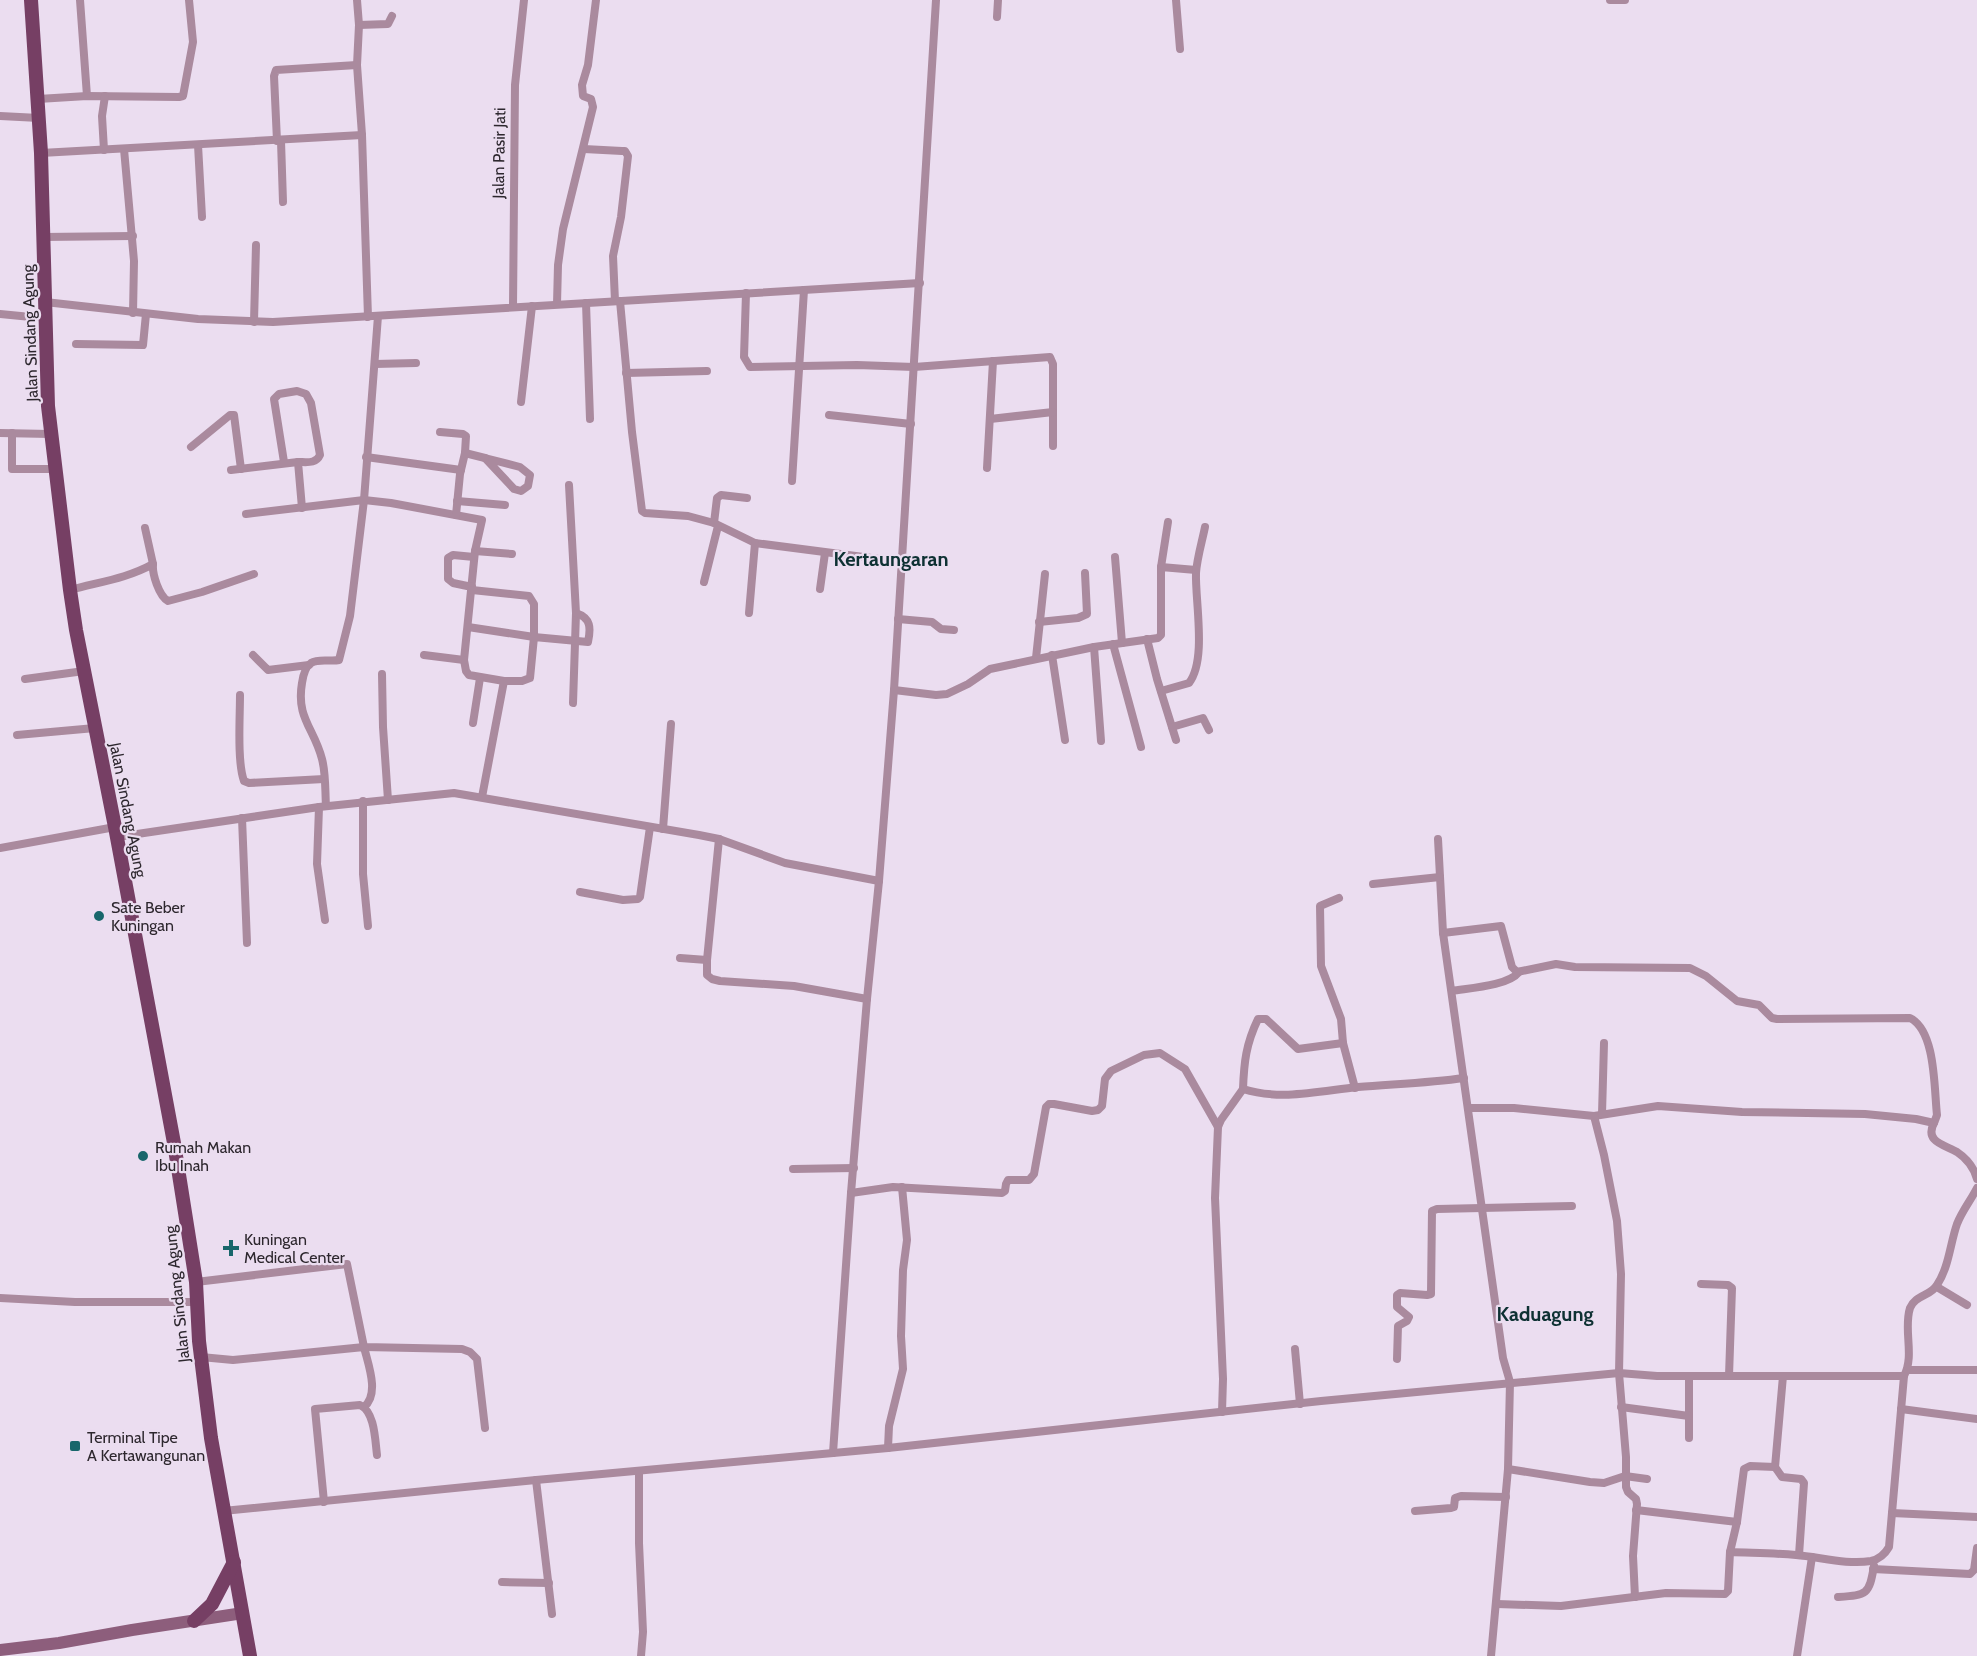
<svg xmlns="http://www.w3.org/2000/svg" width="1977" height="1656" viewBox="0 0 1977 1656" font-family="Cabin,sans-serif">
  <style>
    .lines { fill: none; stroke-linecap: round; stroke-linejoin: round }
    .minor { stroke: #aa8a9e; stroke-width: 8 }
    .secondary { stroke: #8d5e7c; stroke-width: 12 }
    .primary { stroke: #763f64; stroke-width: 14 }
    .poi-dot { fill: #18666b; stroke: #ebddf0; stroke-width: 2 }
    .labels { text-anchor: middle; dominant-baseline: central; stroke-width: 4.5; stroke-linejoin: round; paint-order: stroke }
    .street-label { font-size: 16px; fill: #2d272e; stroke: #ebddf0 }
    .poi-label { font-size: 16px; fill: #2d272e; stroke: #ebddf0; text-anchor: start }
    .quarter-label { font-size: 20px; font-weight: bold; fill: #0e3133; stroke: #ebddf0 }
  </style>
  <rect width="100%" height="100%" fill="#ebddf0"/>
  <g class="lines">
    <!-- minor -->
    <g class="minor">
      <polyline points="80,0 87,96"/>
      <polyline points="357,0 359,25 357,65 362,135"/>
      <polyline points="1176,0 1180,49"/>
      <polyline points="1610,0 1625,0"/>
      <polyline points="997,17 998,0"/>
      <polyline points="359,25 388,24 392,16"/>
      <polyline points="38,99 87,96 179,97 183,96 193,42 189,0"/>
      <polyline points="0,116 39,118"/>
      <polyline points="277,141 274,76 276,70 357,65"/>
      <polyline points="281,141 283,202"/>
      <polyline points="198,145 202,217"/>
      <polyline points="124,149 134,261 133,313"/>
      <polyline points="584,149 622,151 625,151 628,156 621,217 613,256 615,301"/>
      <polyline points="104,150 102,116 105,96"/>
      <polyline points="41,153 362,135 368,317"/>
      <polyline points="43,237 133,236"/>
      <polyline points="746,293 744,357 750,367 857,365 914,367 1050,357 1053,364 1053,446"/>
      <polyline points="620,301 632,432 642,511 645,513 688,516 714,523 755,543 902,562"/>
      <polyline points="45,302 198,319 273,322 920,283"/>
      <polyline points="586,303 590,419"/>
      <polyline points="557,304 558,265 563,229 593,107 591,99 583,96 582,85 588,65 596,0"/>
      <polyline points="513,307 515,85 524,0"/>
      <polyline points="0,314 31,317 45,315"/>
      <polyline points="254,322 256,245"/>
      <polyline points="76,344 143,345 146,314"/>
      <polyline points="375,364 416,363"/>
      <polyline points="626,373 707,371"/>
      <polyline points="521,402 532,306"/>
      <polyline points="829,415 911,424"/>
      <polyline points="990,419 1053,412"/>
      <polyline points="440,432 463,434 466,436 465,453"/>
      <polyline points="0,433 50,434"/>
      <polyline points="12,433 12,469 55,469"/>
      <polyline points="191,447 230,415 234,415 241,469"/>
      <polyline points="366,457 461,470"/>
      <polygon points="485,458 520,467 530,475 528,486 521,491 514,489"/>
      <path d="M284 462 274 399 279 394 297 391 306 394 311 403 320 455C316 464 307 462 298 462"/>
      <polyline points="987,468 993,361"/>
      <polyline points="231,470 298,462 302,508"/>
      <polyline points="792,481 804,290"/>
      <polyline points="457,501 505,505"/>
      <polyline points="246,514 364,500 391,503 482,520 475,551 464,660 466,671 469,675 504,681"/>
      <polyline points="456,515 460,474 465,453 485,458"/>
      <polyline points="714,523 717,498 721,495 747,498"/>
      <polyline points="145,528 153,564"/>
      <polyline points="475,551 512,554"/>
      <polyline points="1115,557 1122,643"/>
      <polyline points="1161,567 1168,522"/>
      <polyline points="704,582 718,526"/>
      <polyline points="472,587 453,583 448,579 448,558 453,555 474,557"/>
      <polyline points="820,589 825,553"/>
      <path d="M70 590C98 582 126 579 153 564 152 574 159 596 168 601L202 592 254 574"/>
      <polyline points="749,613 755,543"/>
      <polyline points="898,619 932,622 941,629 954,630"/>
      <polyline points="1039,622 1078,618 1087,614 1085,573"/>
      <polyline points="468,627 534,637 534,604 529,596 472,590"/>
      <polyline points="1147,639 1157,679 1176,740"/>
      <polyline points="1113,644 1141,747"/>
      <polyline points="1094,647 1101,741"/>
      <polyline points="253,655 268,670 309,665"/>
      <polyline points="424,655 464,660"/>
      <polyline points="1052,655 1065,740"/>
      <polyline points="1036,658 1045,574"/>
      <polyline points="382,674 383,727 388,800"/>
      <polyline points="25,679 84,671"/>
      <polyline points="894,690 936,695 947,694 968,684 990,669 1094,647 1158,638 1161,635 1161,567 1196,570"/>
      <path d="M1161 691 1189 683C1207 660 1195 601 1196 573 1197 558 1202 542 1205 527"/>
      <path d="M240 695C240 717 237 762 244 781L249 783 324 779"/>
      <polyline points="573,703 576,613"/>
      <polyline points="473,723 480,678"/>
      <polyline points="1172,727 1203,718 1209,730"/>
      <polyline points="17,735 95,728"/>
      <path d="M482 797 504 681H522L530 678 534 637 588 642C591 628 591 618 576 613L569 485"/>
      <polyline points="363,801 363,874 368,926"/>
      <path d="M326 806C325 791 326 774 322 759 314 728 296 718 302 683 303 676 305 667 311 663 319 658 331 662 339 660L350 616 364 500 378 316"/>
      <polyline points="319,807 317,864 325,920"/>
      <polyline points="242,818 247,943"/>
      <polyline points="663,829 671,724"/>
      <polyline points="117,837 319,807 454,793 699,835 719,839 785,863 879,881"/>
      <polyline points="719,839 707,960 707,975 712,979 720,981 794,986 867,999"/>
      <polyline points="1438,839 1443,933 1503,1358 1510,1382 1508,1469 1491,1656"/>
      <polyline points="0,848 115,827"/>
      <polyline points="1373,884 1440,877"/>
      <polyline points="580,892 623,900 638,899 640,897 650,827"/>
      <polyline points="1339,898 1320,906 1321,966 1341,1019 1343,1043"/>
      <path d="M1443 933 1501 926 1512 967 1517 972 1556 964 1575 967 1690 968 1706 976 1737 1001 1759 1005 1772 1018 1777 1019 1910 1018C1936 1031 1934 1089 1937 1115L1934 1123 1916 1119 1865 1114 1742 1112 1658 1106 1594 1116"/>
      <polyline points="680,958 707,960"/>
      <path d="M1452 991C1470 988 1508 986 1519 972"/>
      <path d="M1243 1089C1244 1062 1246 1044 1258 1019H1266L1298 1049 1343 1043 1355 1088"/>
      <polyline points="1468,1108 1514,1108 1594,1116 1604,1155 1617,1221 1621,1274 1619,1373 1626,1457 1626,1487 1628,1492 1636,1499 1637,1504 1633,1556 1635,1597"/>
      <polyline points="1602,1114 1604,1043"/>
      <path d="M1934 1123C1924 1142 1945 1145 1957 1152 1966 1158 1974 1168 1977 1179"/>
      <path d="M1218 1127 1221 1120 1243 1089C1281 1101 1320 1091 1358 1087 1394 1084 1429 1083 1464 1078"/>
      <polyline points="793,1169 854,1168"/>
      <polyline points="851,1193 893,1187 1002,1193 1005,1191 1006,1184 1008,1180 1029,1180 1034,1174 1046,1107 1049,1104 1054,1104 1092,1111 1098,1110 1102,1106 1105,1079 1111,1071 1144,1055 1160,1053 1185,1069 1218,1127 1215,1198 1223,1379 1222,1412"/>
      <polyline points="196,1282 347,1264 364,1347 462,1349 470,1352 477,1359 485,1428"/>
      <polyline points="1701,1284 1728,1285 1732,1288 1729,1376"/>
      <polyline points="1937,1287 1967,1305"/>
      <polyline points="0,1298 75,1302 198,1302"/>
      <polyline points="1295,1349 1300,1404"/>
      <path d="M201 1357 233 1360 364 1347C368 1364 380 1394 364 1407"/>
      <polyline points="1397,1359 1398,1326 1407,1321 1409,1317 1397,1307 1397,1295 1400,1293 1427,1295 1431,1294 1432,1211 1437,1209 1572,1206"/>
      <polyline points="1907,1370 1977,1370"/>
      <polyline points="1689,1376 1689,1438"/>
      <polyline points="1783,1376 1775,1467 1782,1477 1801,1479 1804,1483 1799,1555"/>
      <path d="M1904 1376C1915 1355 1903 1330 1910 1308 1915 1295 1931 1296 1937 1285 1949 1267 1950 1244 1957 1224 1962 1211 1971 1200 1977 1188"/>
      <polyline points="1621,1407 1689,1416"/>
      <polyline points="1901,1409 1977,1419"/>
      <polyline points="888,1448 889,1426 903,1369 901,1336 903,1270 907,1240 902,1187"/>
      <polyline points="833,1453 851,1193 867,999 879,881 894,690 936,0"/>
      <polyline points="1508,1469 1590,1482 1604,1483 1625,1476 1647,1479"/>
      <polyline points="639,1471 639,1543 643,1632 641,1656"/>
      <polyline points="536,1480 552,1614"/>
      <path d="M324 1502 315 1409 360 1405C375 1412 375 1440 377 1455"/>
      <polyline points="1636,1510 1737,1522"/>
      <path d="M223 1511 536 1480 888 1448 1321 1401 1619 1373 1657 1376H1904L1889 1547C1885 1554 1880 1559 1871 1561 1847 1565 1820 1557 1796 1555 1774 1553 1752 1553 1730 1552L1728 1591 1725 1594 1666 1593 1561 1606 1497 1604"/>
      <polyline points="1415,1511 1451,1508 1454,1507 1455,1498 1461,1496 1506,1497"/>
      <polyline points="1892,1513 1977,1517"/>
      <polyline points="1730,1552 1737,1522 1744,1469 1750,1466 1775,1467"/>
      <polyline points="1873,1569 1970,1574 1974,1570 1977,1548"/>
      <polyline points="502,1582 549,1583"/>
      <path d="M1838 1597C1867 1595 1869 1595 1874 1566"/>
      <polyline points="1797,1656 1812,1557"/>
    </g>
    <!-- secondary -->
    <polyline class="secondary" points="0,1650 59,1643 132,1630 243,1613"/>
    <!-- primary -->
    <g class="primary">
      <polyline points="31,0 41,153 48,406 70,590 76,630 115,827 174,1143 196,1282 199,1341 211,1438 250,1656"/>
      <polyline points="194,1621 212,1604 234,1562"/>
    </g>
  </g>
  <!-- markers -->
  <g class="poi-dot">
    <circle cx="99" cy="916" r="6"/>
    <circle cx="143" cy="1156" r="6"/>
    <path d="M228 1239h6v6h6v6h-6v6h-6v-6h-6v-6h6z"/>
    <rect x="69" y="1440" width="12" height="12" rx="3"/>
  </g>
  <g class="labels">
    <!-- street labels -->
    <g class="street-label">
      <text transform="translate(499 153) rotate(-89)">Jalan Pasir Jati</text>
      <text transform="translate(30 333) rotate(-92)">Jalan Sindang Agung</text>
      <text transform="translate(128 810) rotate(79)">Jalan Sindang Agung</text>
      <text transform="translate(177 1294) rotate(-96)">Jalan Sindang Agung</text>
    </g>
    <!-- poi labels -->
    <g class="poi-label">
      <text x="111" y="907">Sate Beber<tspan x="111" dy="18">Kuningan</tspan></text>
      <text x="155" y="1147">Rumah Makan<tspan x="155" dy="18">Ibu Inah</tspan></text>
      <text x="244" y="1239">Kuningan<tspan x="244" dy="18">Medical Center</tspan></text>
      <text x="87" y="1437">Terminal Tipe<tspan x="87" dy="18">A Kertawangunan</tspan></text>
    </g>
    <!-- quarter labels -->
    <g class="quarter-label">
      <text x="891" y="559">Kertaungaran</text>
      <text x="1545" y="1314">Kaduagung</text>
    </g>
  </g>
</svg>
